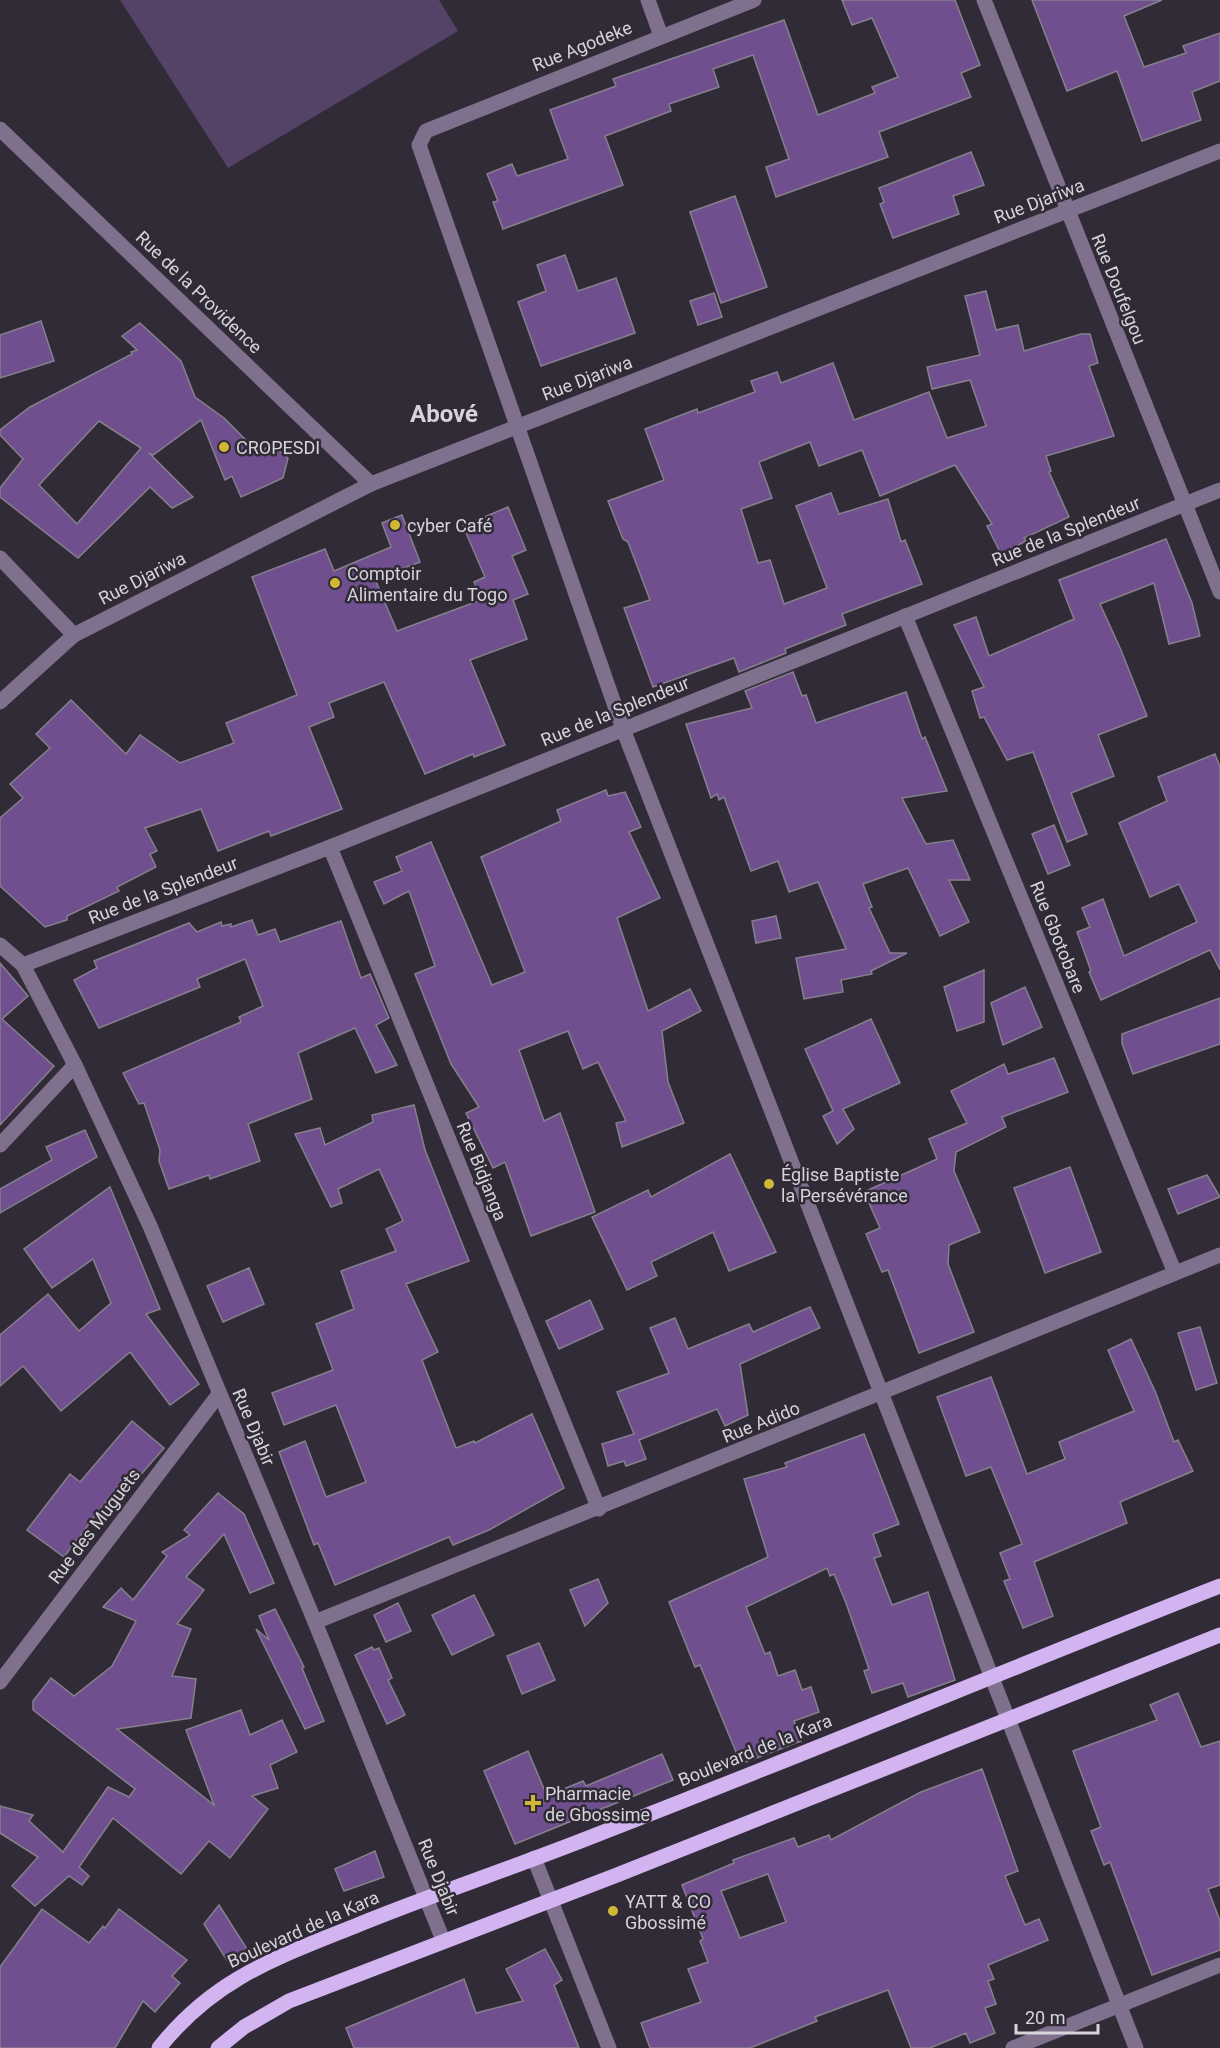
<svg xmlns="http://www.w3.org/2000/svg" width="1220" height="2048" viewBox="0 0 1220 2048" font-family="Roboto,sans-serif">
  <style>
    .green { fill: #554267 }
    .building { fill: #704f8e; stroke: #86808d; stroke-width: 1.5; fill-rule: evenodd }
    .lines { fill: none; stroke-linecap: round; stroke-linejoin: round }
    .minor { stroke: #7f718e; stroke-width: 15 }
    .major { stroke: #d2b4f0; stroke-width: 15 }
    .poi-dot { fill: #d1b736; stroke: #302b36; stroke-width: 2 }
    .labels { text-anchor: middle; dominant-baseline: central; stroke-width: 5; stroke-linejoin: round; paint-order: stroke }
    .street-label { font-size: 18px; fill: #d6d3da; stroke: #302b36 }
    .poi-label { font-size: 18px; fill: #d6d3da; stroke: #302b36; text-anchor: start }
    .district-label { font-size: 24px; font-weight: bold; fill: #d6d3da; stroke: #302b36 }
  </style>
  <rect width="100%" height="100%" fill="#302b36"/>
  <!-- green -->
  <polygon class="green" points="120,0 439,0 458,31 228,168"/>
  <!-- building -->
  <g class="building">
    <polygon points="842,0 955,0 980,65 961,73 971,97 879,132 888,157 776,197 766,167 789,159 753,55 713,69 719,87 669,104 671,111 605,136 623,185 503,229 493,202 498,201 487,174 512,164 517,176 568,159 550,110 616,86 613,79 784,20 818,115 875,93 872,87 898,77 872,18 852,25"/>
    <polygon points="1032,0 1162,0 1124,16 1144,67 1186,53 1183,46 1220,33 1220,81 1192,92 1201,120 1142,141 1117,71 1067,91"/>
    <polygon points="971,152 984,185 953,196 959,214 893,238 880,204 884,202 879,188"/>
    <polygon points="735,196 767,287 721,303 690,212"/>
    <polygon points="565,255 578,291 616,278 635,333 541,366 518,302 546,291 537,265"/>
    <polygon points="986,291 996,330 1018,325 1024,351 1081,334 1090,334 1098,363 1089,366 1114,436 1046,456 1051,471 1049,472 1069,517 1024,538 1026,541 1001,554 987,526 992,524 955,465 880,496 862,450 819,466 810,442 759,462 772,498 741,509 758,563 770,560 784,604 827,588 796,506 831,493 839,514 888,499 901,542 905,540 922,584 842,614 846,625 785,649 786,653 739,672 734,658 653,687 624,608 650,600 628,542 623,539 608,501 664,480 645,429 697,409 698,413 755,392 751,381 777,372 781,383 833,363 854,420 929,392 947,438 986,426 970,380 932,389 927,367 980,355 965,296"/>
    <polygon points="714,293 722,317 698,325 690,301"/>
    <polygon points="41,321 54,361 0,378 0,335"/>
    <path d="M140 323 181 361 195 397 224 418 261 455 269 443 288 458 283 478 241 497 232 476 225 480 201 420 153 455 149 453 193 497 172 508 150 487 78 558 0 497V488L23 459 0 435V430L30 407 132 354 131 352 137 350 122 336ZM99 421 141 448 77 524 39 485Z"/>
    <polygon points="508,507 526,550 512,556 528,594 513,600 527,639 470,660 505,745 474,757 473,754 425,774 384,682 329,703 334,717 309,727 342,809 271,836 269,831 218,851 201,809 145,828 157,851 150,854 156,867 117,887 119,891 67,916 67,920 45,927 0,886 0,818 23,798 10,784 50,748 36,734 71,700 126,754 140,735 180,763 234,743 226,723 297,695 252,577 325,549 334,571 391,547 382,523 402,515 420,562 375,579 397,631 481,600 474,582 485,577 463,526"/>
    <polygon points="1166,539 1192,603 1200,636 1169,644 1154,583 1100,604 1121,650 1147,716 1098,735 1114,776 1071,793 1087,834 1067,842 1033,752 1007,760 984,717 980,718 972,691 984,687 954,625 976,617 989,656 1074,619 1059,580"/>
    <polygon points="793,672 802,696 806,695 816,723 906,692 922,739 925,737 947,791 902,798 926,844 953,840 970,880 949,880 969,922 940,936 908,868 863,884 872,907 869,908 890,953 907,953 871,971 872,974 841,980 843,992 804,999 796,958 846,949 818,882 789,892 778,861 751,871 724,797 719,800 717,794 711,798 686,724 752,708 745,691"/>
    <polygon points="1215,754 1220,767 1220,970 1210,950 1101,1000 1089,972 1091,971 1077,932 1090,927 1082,908 1103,899 1124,956 1197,922 1179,884 1150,897 1119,823 1167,801 1158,777"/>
    <polygon points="606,790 608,796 625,792 641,827 629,832 660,898 617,918 648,1011 690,989 701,1011 662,1031 668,1082 684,1123 622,1147 616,1123 626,1121 598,1062 583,1069 568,1031 519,1050 544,1121 560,1113 595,1212 531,1236 505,1162 493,1168 466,1113 479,1107 451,1064 415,974 435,966 409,891 384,904 374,882 402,871 396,857 431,842 492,985 525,972 481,857 561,821 557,810"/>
    <polygon points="1054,825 1070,865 1048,874 1032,834"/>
    <polygon points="776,916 781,938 756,943 752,921"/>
    <polygon points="252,920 258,935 275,929 280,942 341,921 361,978 370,974 389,1018 376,1025 397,1065 376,1073 355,1028 298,1053 312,1099 248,1124 260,1161 210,1179 209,1175 169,1189 159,1161 160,1150 144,1103 139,1104 123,1073 241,1022 239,1017 263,1006 245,959 197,979 200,987 99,1028 74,980 97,968 94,961 189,923 197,932 221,922 222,926 231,924 231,927"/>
    <polygon points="0,963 28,996 2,1019 54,1066 0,1125"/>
    <polygon points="984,970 984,1022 957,1031 944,987"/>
    <polygon points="1025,987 1042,1027 1003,1045 991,1003"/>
    <polygon points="1220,998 1220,1044 1133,1074 1122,1043 1122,1034"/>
    <polygon points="871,1019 900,1083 843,1109 854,1129 837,1144 823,1116 833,1111 805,1049"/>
    <polygon points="1054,1058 1068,1092 1002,1117 1006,1127 956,1152 954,1171 980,1232 949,1245 948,1264 974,1332 919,1353 888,1270 882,1272 866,1234 880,1228 864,1192 937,1159 929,1139 967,1123 951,1091 1004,1064 1008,1074"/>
    <polygon points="414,1105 425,1150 469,1261 406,1284 438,1352 422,1360 456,1448 474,1441 475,1443 532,1414 564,1488 489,1530 453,1545 449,1537 335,1585 318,1543 314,1545 279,1452 305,1441 326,1497 366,1482 336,1405 284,1425 272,1393 333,1370 316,1324 354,1309 341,1271 396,1251 386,1229 403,1221 379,1169 338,1189 342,1203 331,1207 295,1134 320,1128 325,1145 373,1122 372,1115"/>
    <polygon points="85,1130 97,1157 0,1213 0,1189 52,1160 46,1147"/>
    <polygon points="730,1154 776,1252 729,1271 713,1232 651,1262 657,1276 627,1290 592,1217 648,1190 651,1197"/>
    <polygon points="1070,1167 1101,1252 1045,1273 1014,1188"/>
    <polygon points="1207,1175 1220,1197 1178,1214 1168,1189"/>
    <polygon points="110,1187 160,1309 146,1314 199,1384 170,1405 130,1352 61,1411 23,1366 0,1386 0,1335 48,1294 79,1331 111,1303 93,1259 52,1288 24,1249"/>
    <polygon points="249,1268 264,1304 223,1322 207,1286"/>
    <polygon points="590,1300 603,1329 559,1349 546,1321"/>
    <polygon points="810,1307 820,1328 740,1364 748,1415 725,1426 717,1409 639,1440 646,1459 626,1466 624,1461 608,1466 602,1444 634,1434 617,1392 669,1373 650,1328 675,1318 688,1349 749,1324 753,1332"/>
    <polygon points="1200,1327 1217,1383 1196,1390 1178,1333"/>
    <polygon points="1131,1339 1155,1391 1174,1442 1178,1440 1193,1471 1120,1502 1127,1523 1034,1562 1053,1616 1023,1628 1004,1581 1010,1579 1000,1553 1022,1544 991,1467 966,1476 937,1397 991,1377 1027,1474 1065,1459 1059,1442 1134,1411 1108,1350"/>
    <polygon points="132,1421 164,1448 124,1494 117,1487 64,1557 27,1530 70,1474 80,1482"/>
    <polygon points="864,1434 899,1524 873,1534 881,1556 874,1558 892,1605 928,1592 955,1680 908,1697 903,1683 872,1693 864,1671 869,1669 846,1603 834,1574 830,1576 827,1568 746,1607 765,1654 770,1652 778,1676 795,1670 802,1690 811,1687 819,1712 794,1721 801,1741 741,1764 700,1665 695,1667 669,1602 768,1557 744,1479 787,1467 785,1463"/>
    <polygon points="218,1493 244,1514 274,1583 250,1593 224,1534 186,1577 204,1590 177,1624 191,1629 172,1676 196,1679 191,1718 117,1729 214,1805 186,1730 241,1710 250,1735 282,1720 297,1752 270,1765 278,1788 252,1796 268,1809 230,1858 209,1841 181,1874 113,1818 79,1867 89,1876 82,1885 69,1876 35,1906 12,1886 38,1857 0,1833 0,1806 33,1815 29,1821 63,1852 108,1787 129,1797 135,1789 33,1710 33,1701 51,1678 74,1696 112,1666 136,1621 103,1607 121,1588 133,1600 167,1556 162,1552 190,1535 184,1530"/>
    <polygon points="598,1579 608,1603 585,1626 570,1590"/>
    <polygon points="474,1595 494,1635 452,1655 432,1615"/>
    <polygon points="398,1603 411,1631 386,1642 374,1615"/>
    <polygon points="275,1609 304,1667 302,1668 324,1721 305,1729 256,1629 269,1640 259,1616"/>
    <polygon points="539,1643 555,1680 522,1694 507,1656"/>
    <polygon points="372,1647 374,1650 379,1648 392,1678 388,1680 405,1715 387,1724 355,1655"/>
    <polygon points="1178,1693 1201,1747 1220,1741 1220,1885 1208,1889 1220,1921 1220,1950 1152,1975 1110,1862 1104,1865 1091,1831 1101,1827 1073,1751 1157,1720 1150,1705"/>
    <polygon points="528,1751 547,1796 583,1781 586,1786 662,1754 673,1780 515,1844 484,1771"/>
    <path d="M982 1769 1018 1871 1005 1876 1025 1925 1039 1919 1048 1940 988 1965 994 1979 988 1981 996 2004 985 2008 995 2033 970 2043 966 2033 930 2048H911L888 1990 815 2017 817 2021 750 2048H650L641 2023 701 2002 688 1969 708 1962 700 1941 703 1939 682 1885 734 1863 733 1860 794 1838 798 1847 829 1835 831 1840 921 1792ZM768 1874 786 1922 740 1938 721 1891Z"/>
    <polygon points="375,1851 384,1877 344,1891 335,1869"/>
    <polygon points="219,1905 247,1949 228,1962 204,1924"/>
    <polygon points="42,1909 89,1943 103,1926 105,1928 119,1909 187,1960 172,1976 180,1983 155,2012 143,2001 115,2048 0,2048 0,1967"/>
    <polygon points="545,1949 562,1980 554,1985 579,2048 354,2048 346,2028 464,1979 476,2013 523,2001 506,1969"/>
  </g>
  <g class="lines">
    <!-- minor -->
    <g class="minor">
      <polyline points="648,0 661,36"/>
      <polyline points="754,0 426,131 419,145 623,729 1136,2048"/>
      <polyline points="984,0 1220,592"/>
      <polyline points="0,129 371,484"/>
      <polyline points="0,558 74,635"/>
      <polyline points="905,616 1175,1273"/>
      <polyline points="0,702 74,635 371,484 1220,151"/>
      <polyline points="330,847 599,1509"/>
      <polyline points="0,945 23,965 75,1065 150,1226 315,1622 443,1940"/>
      <polyline points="23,965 330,847 1220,490"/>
      <polyline points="0,1145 75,1065"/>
      <polyline points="315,1622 1220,1255"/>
      <polyline points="0,1682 219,1394"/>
      <polyline points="534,1858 609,2048"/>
      <polyline points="1013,2048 1220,1965"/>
    </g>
    <!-- major -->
    <g class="major">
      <path d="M159 2048C215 1977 279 1957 360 1924 439 1892 521 1865 601 1833 808 1753 1013 1667 1220 1586"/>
      <polyline points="218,2048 244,2027 289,2001 617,1875 1220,1635"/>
    </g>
  </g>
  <!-- markers -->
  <g class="poi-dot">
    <circle cx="224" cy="447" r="6"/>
    <circle cx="395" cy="525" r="6"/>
    <circle cx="335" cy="583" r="6"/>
    <circle cx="769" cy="1184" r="6"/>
    <path d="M530 1794h6v6h6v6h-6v6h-6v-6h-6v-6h6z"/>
    <circle cx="613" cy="1911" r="6"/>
  </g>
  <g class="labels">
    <!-- street labels -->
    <g class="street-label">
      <text transform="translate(582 46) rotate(-22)">Rue Agodeke</text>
      <text transform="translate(1039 201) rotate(-21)">Rue Djariwa</text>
      <text transform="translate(1119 289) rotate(68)">Rue Doufelgou</text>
      <text transform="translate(199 292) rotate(44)">Rue de la Providence</text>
      <text transform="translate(587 378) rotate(-21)">Rue Djariwa</text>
      <text transform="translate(1066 531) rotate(-22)">Rue de la Splendeur</text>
      <text transform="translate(142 578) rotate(-27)">Rue Djariwa</text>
      <text transform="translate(615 711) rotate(-22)">Rue de la Splendeur</text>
      <text transform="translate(163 890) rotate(-21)">Rue de la Splendeur</text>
      <text transform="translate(1058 937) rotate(68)">Rue Gbotobare</text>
      <text transform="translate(482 1171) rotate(68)">Rue Bidjanga</text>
      <text transform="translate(761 1422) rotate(-22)">Rue Adido</text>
      <text transform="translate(254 1427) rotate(67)">Rue Djabir</text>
      <text transform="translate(94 1526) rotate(-53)">Rue des Muguets</text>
      <text transform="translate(755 1750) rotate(-22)">Boulevard de la Kara</text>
      <text transform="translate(439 1877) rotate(68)">Rue Djabir</text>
      <text transform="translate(303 1929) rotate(-24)">Boulevard de la Kara</text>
    </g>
    <!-- poi labels -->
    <g class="poi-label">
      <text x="236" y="447">CROPESDI</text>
      <text x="407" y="525">cyber Café</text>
      <text x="347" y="573">Comptoir<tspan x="347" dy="21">Alimentaire du Togo</tspan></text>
      <text x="781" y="1174">Église Baptiste<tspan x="781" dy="21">la Persévérance</tspan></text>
      <text x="545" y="1793">Pharmacie<tspan x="545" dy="21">de Gbossime</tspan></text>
      <text x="625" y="1901">YATT &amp; CO<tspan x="625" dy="21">Gbossimé</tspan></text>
    </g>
    <!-- district labels -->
    <g class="district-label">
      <text x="444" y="414">Abové</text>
    </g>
  </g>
  <!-- scale -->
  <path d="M1016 2024v9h82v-9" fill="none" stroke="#d6d3da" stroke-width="3"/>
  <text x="1025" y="2024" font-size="18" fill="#d6d3da" stroke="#302b36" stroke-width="4.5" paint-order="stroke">20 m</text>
</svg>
